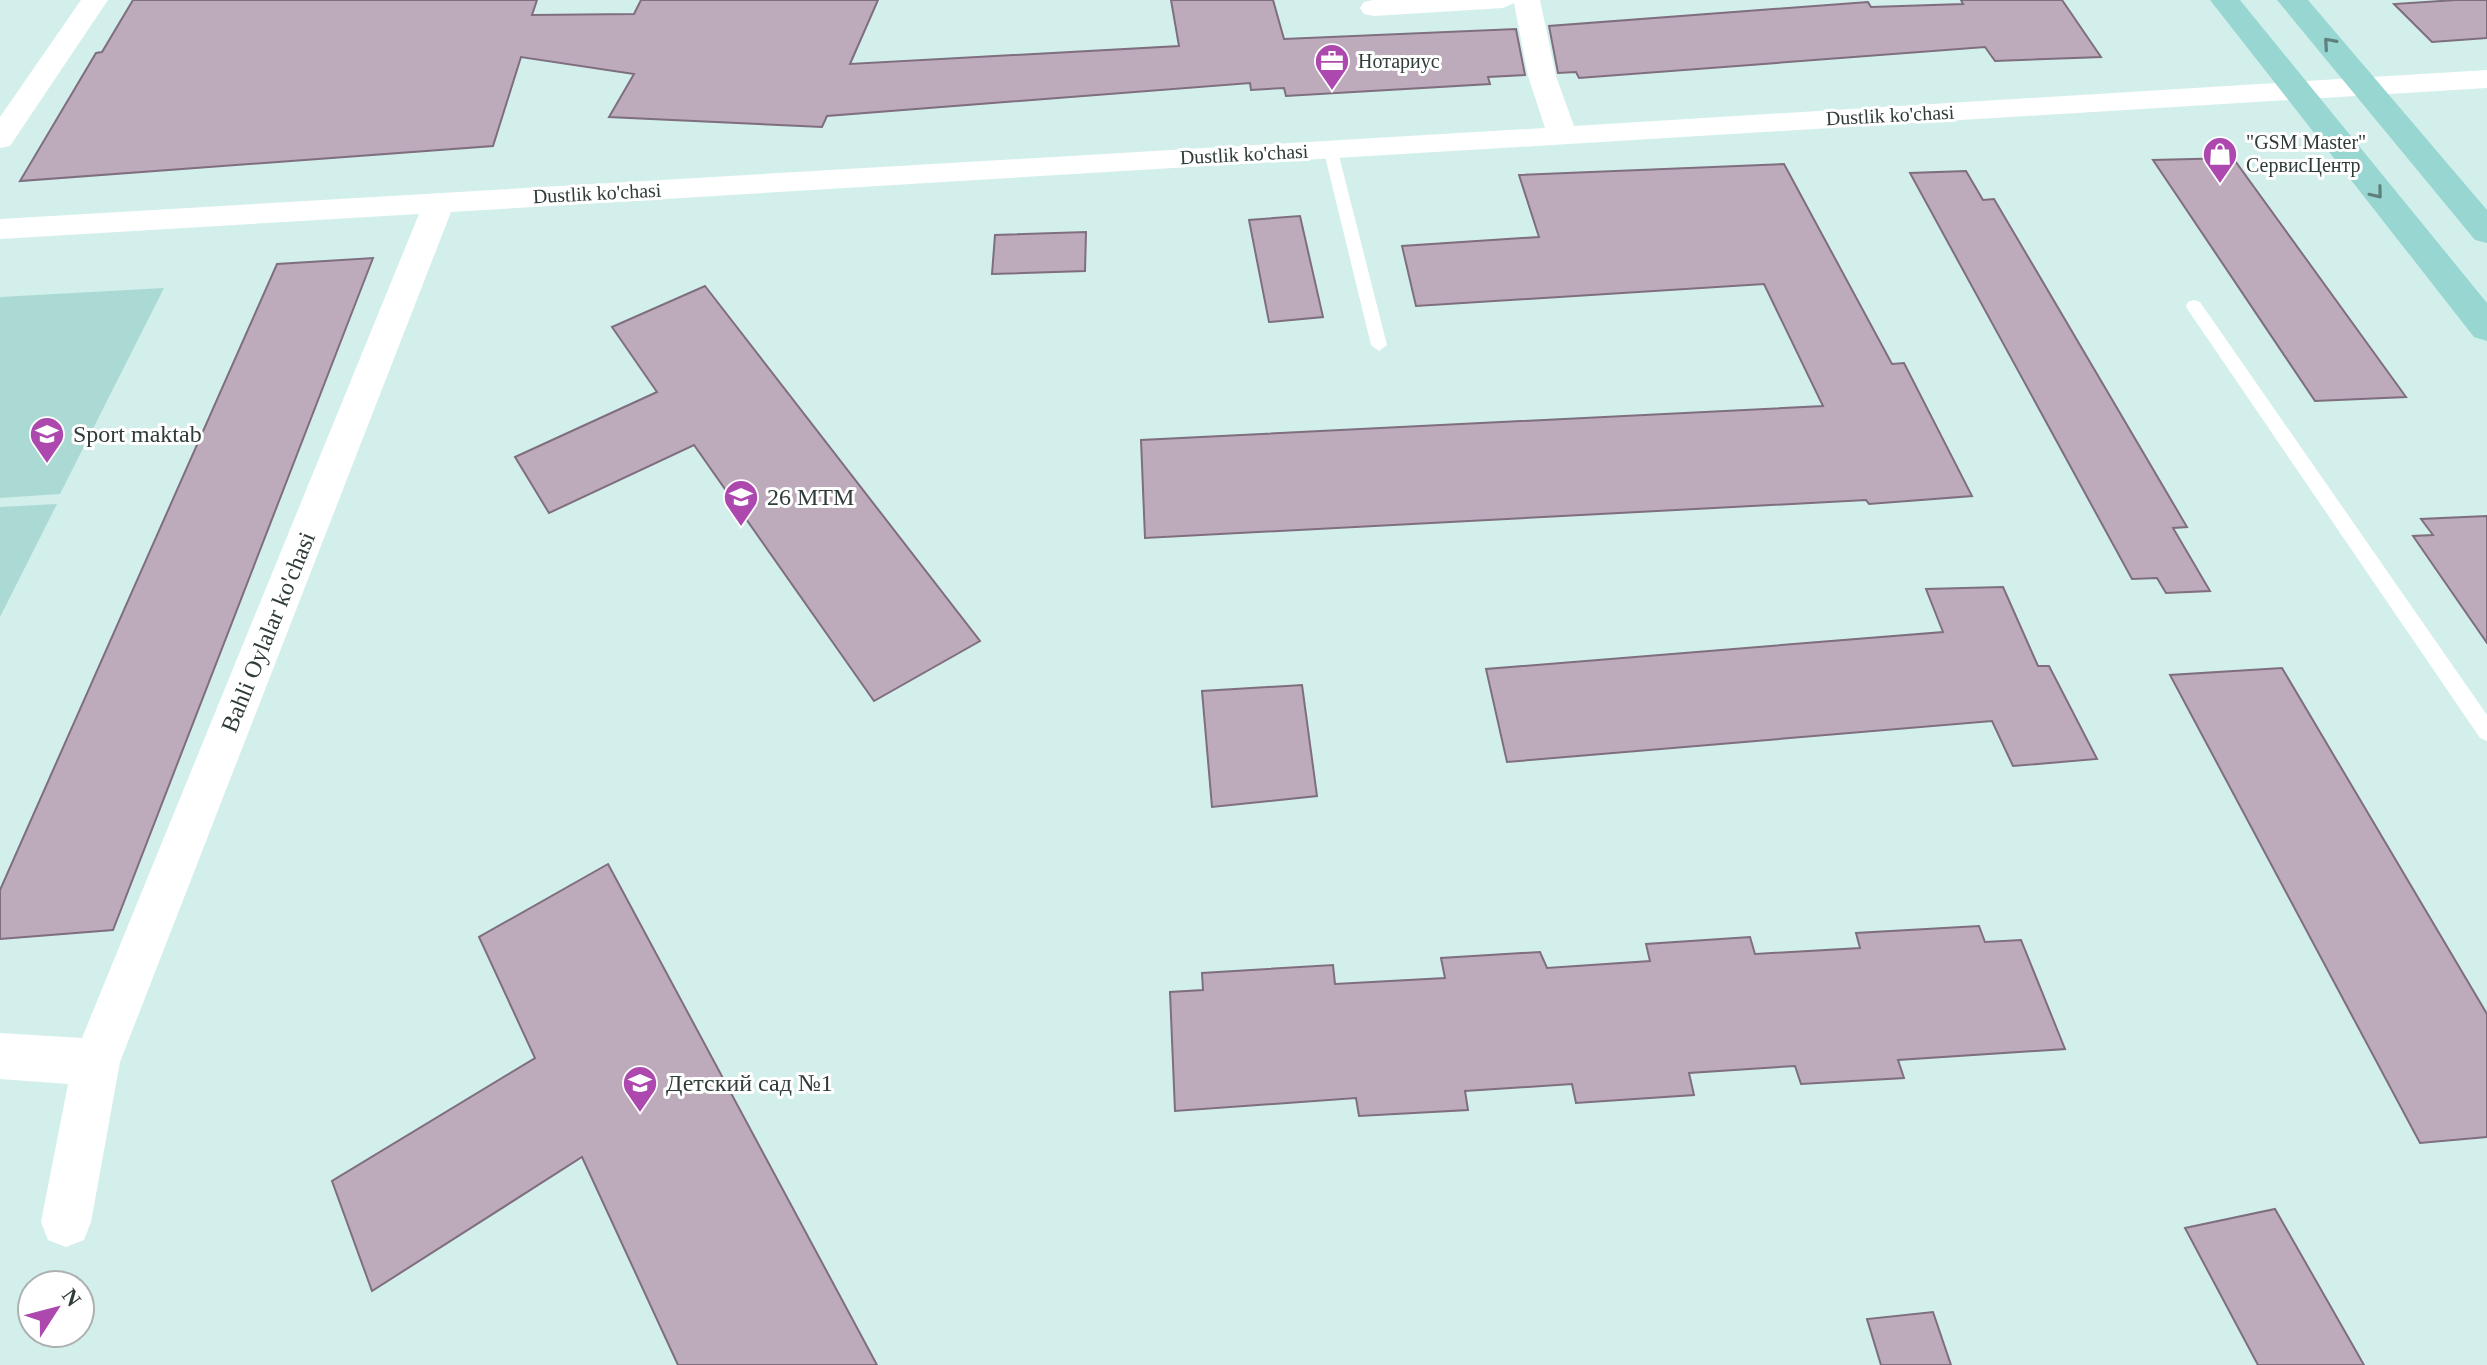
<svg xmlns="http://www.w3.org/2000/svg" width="2487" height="1365" viewBox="0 0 2487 1365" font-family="Georgia,serif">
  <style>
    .green { fill: #abdad5 }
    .building { fill: #bdabbc; stroke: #7e6e7e; stroke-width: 2 }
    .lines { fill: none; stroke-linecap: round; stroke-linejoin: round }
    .service { fill: #fff; fill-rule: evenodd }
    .minor { fill: #fff; fill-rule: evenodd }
    .primary { fill: #98d6d1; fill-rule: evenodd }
    .oneway { stroke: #5f817e }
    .labels { text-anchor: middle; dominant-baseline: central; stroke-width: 6; stroke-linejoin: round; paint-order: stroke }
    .far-poi-label { font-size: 20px; fill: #303c3a; stroke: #fff; text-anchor: start }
    .far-street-label { font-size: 20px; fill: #303c3a; stroke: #fff }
    .poi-label { font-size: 24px; fill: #303c3a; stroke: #fff; text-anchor: start }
    .street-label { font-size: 24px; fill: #303c3a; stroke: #fff }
  </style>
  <rect width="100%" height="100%" fill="#d2efec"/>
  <!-- green -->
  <g class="green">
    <polygon points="164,288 60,494 0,498 0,297"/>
    <polygon points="57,504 0,617 0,507"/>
  </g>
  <!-- building -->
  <g class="building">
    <polygon points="133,0 537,0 532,15 634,14 641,0 878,0 850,64 1179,46 1171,0 1273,0 1284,39 1516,29 1525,75 1488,77 1490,84 1286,96 1284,88 1251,90 1250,83 827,116 822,127 609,117 634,74 521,57 493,146 20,181 96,53 102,52"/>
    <polygon points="1961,0 2062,0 2101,57 1995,61 1985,47 1579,78 1576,72 1558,73 1549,26 1868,2 1871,7 1963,4"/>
    <polygon points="2456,0 2487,0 2487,38 2432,42 2394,4"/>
    <polygon points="2233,158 2406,397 2315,401 2153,160"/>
    <polygon points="1784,164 1892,364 1904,363 1972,496 1869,504 1866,500 1145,538 1141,440 1823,406 1764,284 1416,306 1402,246 1539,237 1519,175"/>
    <polygon points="1966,171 1983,200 1994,199 2187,527 2173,528 2210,591 2166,593 2157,578 2132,579 1910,173"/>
    <polygon points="1300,216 1323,317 1269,322 1249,220"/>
    <polygon points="1086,232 1085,271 992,274 995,235"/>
    <polygon points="373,258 113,930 0,939 0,890 277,264"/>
    <polygon points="705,286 980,641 874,701 694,445 549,513 515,457 657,392 612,327"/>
    <polygon points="2487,516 2487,643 2413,536 2433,535 2421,519"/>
    <polygon points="2003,587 2038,666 2049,666 2097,759 2013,766 1992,721 1507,762 1486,669 1943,632 1926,589"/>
    <polygon points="2282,668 2487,1014 2487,1137 2420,1143 2170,675"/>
    <polygon points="1302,685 1317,796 1212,807 1202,691"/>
    <polygon points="608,864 877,1365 678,1365 582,1157 372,1291 332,1181 535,1058 479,937"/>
    <polygon points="1979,926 1985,942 2021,940 2065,1049 1898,1060 1904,1078 1801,1084 1795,1066 1689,1073 1694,1095 1576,1103 1572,1084 1465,1091 1468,1110 1359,1116 1356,1098 1175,1111 1170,992 1203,990 1202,973 1333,965 1335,984 1445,978 1441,958 1540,952 1547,968 1650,961 1646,944 1750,937 1755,954 1860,948 1856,933"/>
    <polygon points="2275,1209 2364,1365 2258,1365 2185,1228"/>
    <polygon points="1933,1312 1951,1365 1881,1365 1867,1319"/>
  </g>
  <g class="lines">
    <!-- service -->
    <g class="service">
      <polygon points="1330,143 1337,148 1387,345 1379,351 1371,345 1323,148"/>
      <polygon points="2194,300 2200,302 2487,715 2487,741 2480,738 2188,310 2186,306 2188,302"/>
    </g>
    <!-- minor -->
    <g class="minor">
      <polygon points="81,0 108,0 10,146 0,148 0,117"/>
      <polygon points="1373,0 1540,0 1556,76 1574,126 2487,70 2487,88 451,212 120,1062 91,1222 84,1240 66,1247 48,1240 41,1222 68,1084 0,1079 0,1033 82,1038 419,214 0,239 0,219 1545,128 1528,76 1514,3 1503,8 1374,16 1364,14 1360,8 1364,2"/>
    </g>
    <!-- primary -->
    <g class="primary">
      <polygon points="2210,0 2240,0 2487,303 2487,341 2474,337"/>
      <polygon points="2277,0 2308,0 2487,210 2487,243 2475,240"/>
    </g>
  </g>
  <!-- one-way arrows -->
  <defs><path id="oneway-chevron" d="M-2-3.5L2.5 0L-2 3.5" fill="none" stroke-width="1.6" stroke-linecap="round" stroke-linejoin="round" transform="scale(2)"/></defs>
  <g class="oneway">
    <use href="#oneway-chevron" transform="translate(2329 43) rotate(-131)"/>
    <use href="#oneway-chevron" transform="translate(2377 193) rotate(51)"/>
  </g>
  <!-- icons -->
  <defs>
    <g id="office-pin" transform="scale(1.8)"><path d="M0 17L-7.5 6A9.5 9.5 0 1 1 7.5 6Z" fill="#ac48ae" stroke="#fff"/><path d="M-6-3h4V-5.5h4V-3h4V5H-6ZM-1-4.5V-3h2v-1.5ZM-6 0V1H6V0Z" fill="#fff"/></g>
    <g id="shop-pin" transform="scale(1.8)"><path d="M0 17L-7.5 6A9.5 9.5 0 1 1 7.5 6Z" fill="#ac48ae" stroke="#fff"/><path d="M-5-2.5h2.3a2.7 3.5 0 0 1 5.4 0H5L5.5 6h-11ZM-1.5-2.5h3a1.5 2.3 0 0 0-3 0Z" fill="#fff"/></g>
    <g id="school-pin" transform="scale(1.8)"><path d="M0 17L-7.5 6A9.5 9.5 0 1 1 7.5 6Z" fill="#ac48ae" stroke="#fff"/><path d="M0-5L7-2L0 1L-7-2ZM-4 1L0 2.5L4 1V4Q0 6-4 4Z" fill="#fff"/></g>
  </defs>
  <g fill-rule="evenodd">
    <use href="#office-pin" x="1332" y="61"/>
    <use href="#shop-pin" x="2220" y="154"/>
    <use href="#school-pin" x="47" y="434"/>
    <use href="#school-pin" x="741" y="497"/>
    <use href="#school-pin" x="640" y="1083"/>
  </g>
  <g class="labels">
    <!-- far-poi labels -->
    <g class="far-poi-label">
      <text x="1358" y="61">Нотариус</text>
      <text x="2246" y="142">"GSM Master"<tspan x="2246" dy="23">СервисЦентр</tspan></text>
    </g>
    <!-- far-street labels -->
    <g class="far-street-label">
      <text transform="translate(1890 115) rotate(-3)">Dustlik ko'chasi</text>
      <text transform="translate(1244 154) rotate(-3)">Dustlik ko'chasi</text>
      <text transform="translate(597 193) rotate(-3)">Dustlik ko'chasi</text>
    </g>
    <!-- poi labels -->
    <g class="poi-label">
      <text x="73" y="434">Sport maktab</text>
      <text x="767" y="497">26 MTM</text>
      <text x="666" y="1083">Детский сад №1</text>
    </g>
    <!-- street labels -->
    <g class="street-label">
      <text transform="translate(268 632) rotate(-68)">Bahli Oylalar ko'chasi</text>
    </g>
  </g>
  <!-- north arrow -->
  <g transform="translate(56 1309) rotate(54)"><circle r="38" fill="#ffffff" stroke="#acb1b0" stroke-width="2"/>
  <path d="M0-6L14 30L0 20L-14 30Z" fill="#ac48ae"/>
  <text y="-12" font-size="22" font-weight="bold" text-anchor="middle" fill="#303c3a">N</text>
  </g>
</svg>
